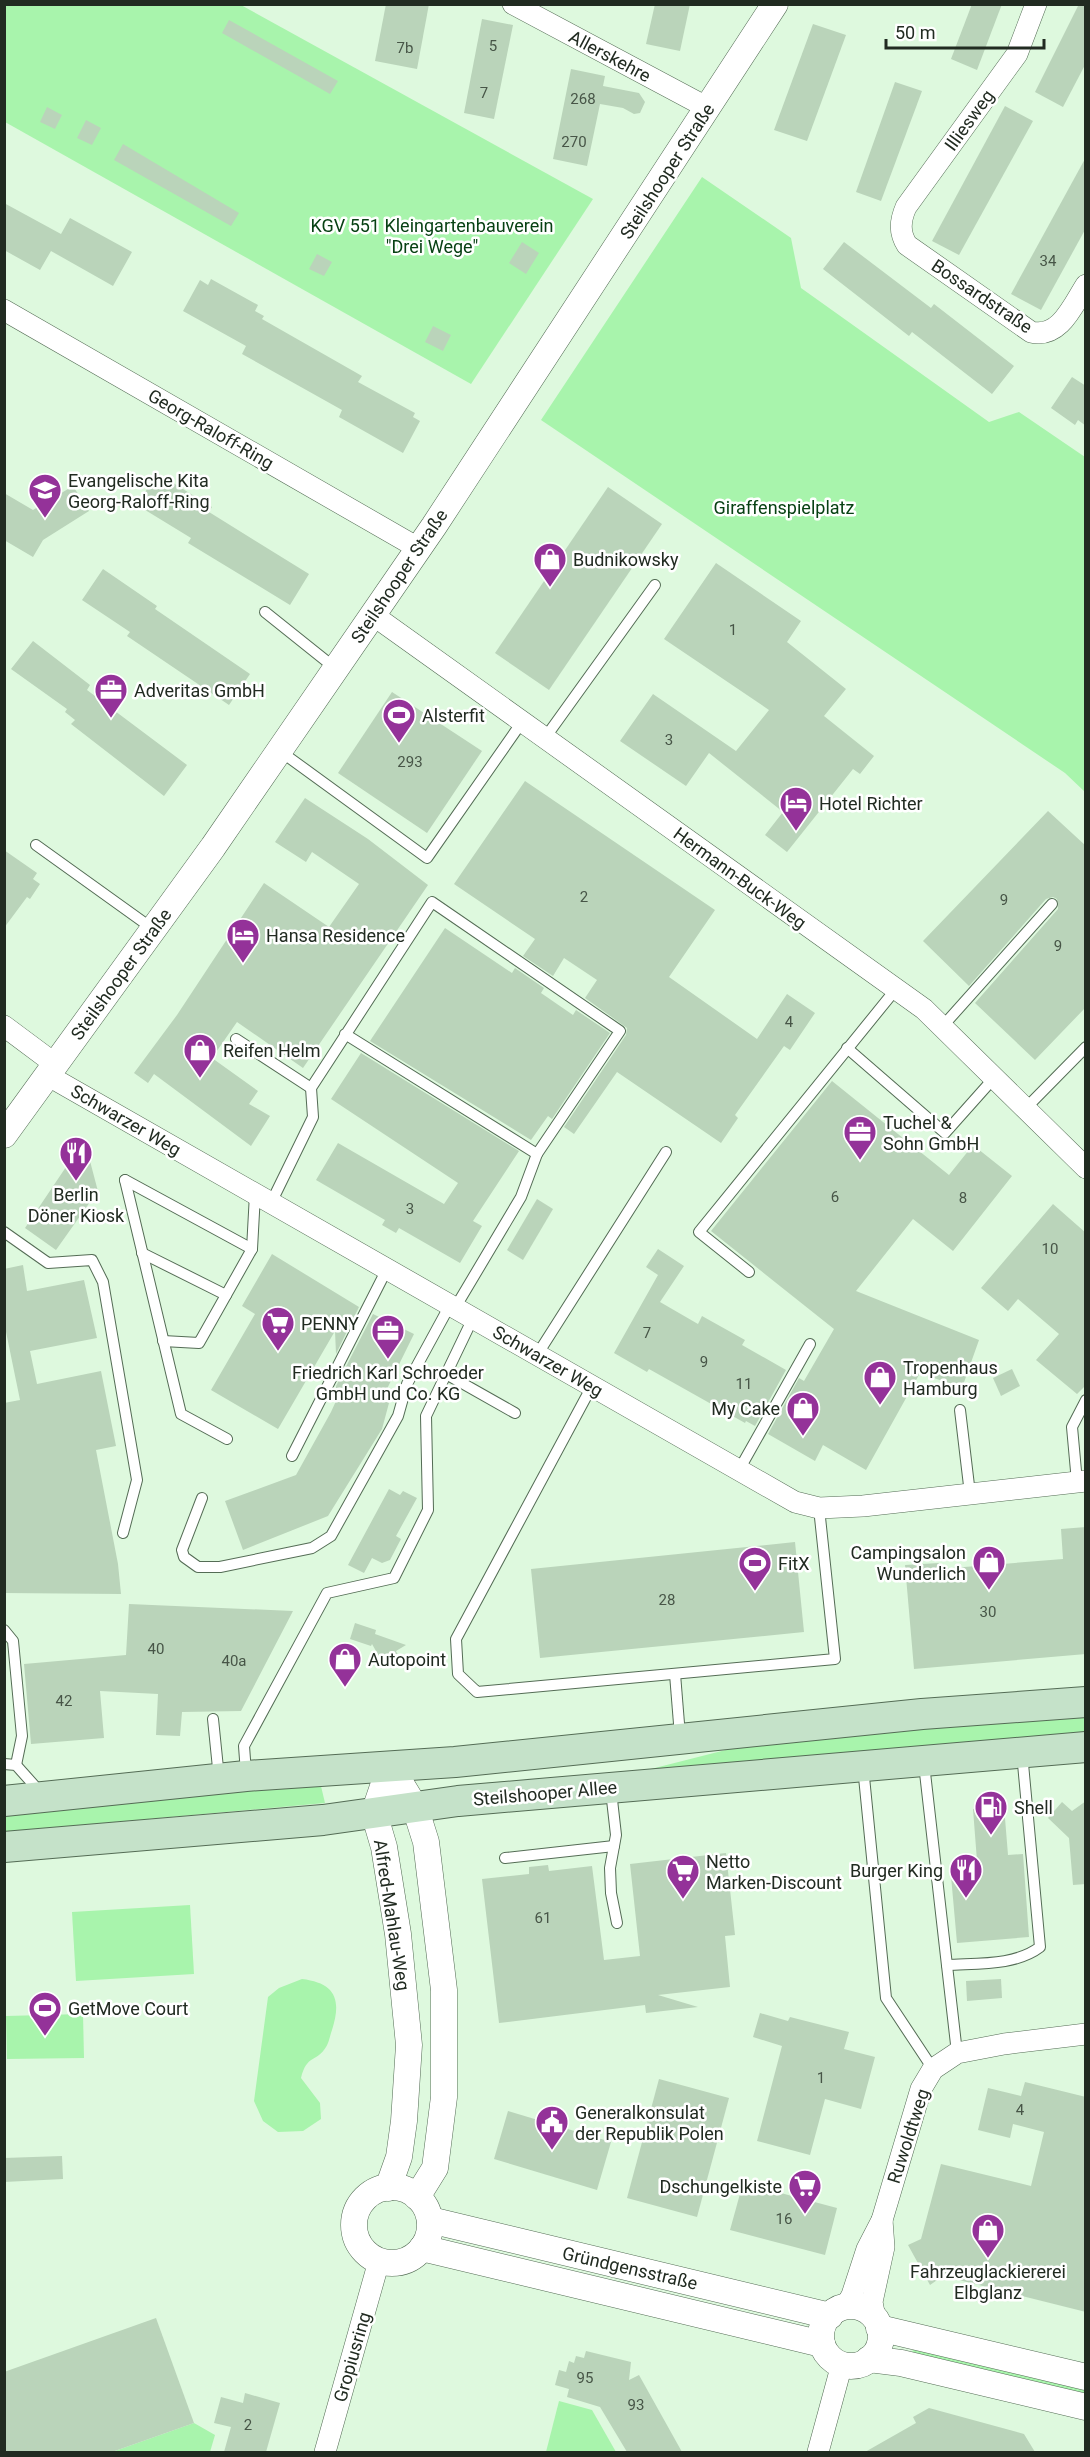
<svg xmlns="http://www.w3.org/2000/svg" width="1090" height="2457" viewBox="0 0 1090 2457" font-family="Roboto,sans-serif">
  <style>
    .green { fill: #a8f4ac }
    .building { fill: #bad4ba }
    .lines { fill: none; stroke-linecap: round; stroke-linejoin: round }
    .service-casing { stroke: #546c55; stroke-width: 12 }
    .minor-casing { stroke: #546c55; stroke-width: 22 }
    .tertiary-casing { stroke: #546c55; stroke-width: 27 }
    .secondary-casing { stroke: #546c55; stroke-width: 32 }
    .service { stroke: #fff; stroke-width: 10 }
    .minor { stroke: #fff; stroke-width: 21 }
    .tertiary { stroke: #fff; stroke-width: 26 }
    .secondary { stroke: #c5e2c9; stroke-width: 30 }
    .labels { text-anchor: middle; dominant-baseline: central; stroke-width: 5; stroke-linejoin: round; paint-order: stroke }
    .number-label { font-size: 15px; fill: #475547 }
    .street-label { font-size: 18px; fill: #212b21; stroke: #fff }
    .park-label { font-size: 18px; fill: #074113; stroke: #fff }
    .poi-label { font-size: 18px; fill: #212b21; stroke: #fff; text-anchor: start }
  </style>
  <rect width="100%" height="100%" fill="#def9de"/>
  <!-- green -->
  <g class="green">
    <polygon points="5,5 241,5 593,199 471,384 5,122"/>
    <polygon points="702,177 791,238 801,288 989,422 1019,412 1085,457 1085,792 1065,773 541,420"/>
    <polygon points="1085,1717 1085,1734 474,1792 473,1784 647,1770 761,1741"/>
    <polygon points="320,1782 325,1803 5,1832 5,1815"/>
    <polygon points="190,1905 194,1974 76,1981 72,1912"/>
    <path d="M302 1979C335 1983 342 1999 332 2030 330 2035 329 2043 326 2047 316 2063 307 2054 301 2078L320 2103 321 2119 303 2131 278 2132 263 2121 254 2101 268 1997 279 1988Z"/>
    <polygon points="83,2014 84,2058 7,2059 6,2016"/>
    <polygon points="914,2343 1085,2386 1085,2401 911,2359"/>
    <polygon points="559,2401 592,2410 616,2452 546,2452"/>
    <polygon points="194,2423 215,2435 210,2452 112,2452"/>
  </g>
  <!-- building -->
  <g class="building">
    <polygon points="386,4 429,4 417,69 375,61"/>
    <polygon points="655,4 690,4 680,51 646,44"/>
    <polygon points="972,4 1002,4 977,70 951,59"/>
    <polygon points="1079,4 1086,4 1086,63 1063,107 1035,92"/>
    <polygon points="482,19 513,25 494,119 464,113"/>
    <polygon points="229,20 338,81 330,94 222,33"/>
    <polygon points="813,24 846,35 807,141 774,130"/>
    <polygon points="571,69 605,76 603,86 639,93 645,102 640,113 634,114 623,108 600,104 587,166 553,159"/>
    <polygon points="895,82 922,91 881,201 856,192"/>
    <polygon points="1005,106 1033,121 959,255 932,241"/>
    <polygon points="47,107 62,115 55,129 40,122"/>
    <polygon points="86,120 101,128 92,145 77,138"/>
    <polygon points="123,144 239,213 231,226 114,160"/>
    <polygon points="1086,157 1086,228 1041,310 1011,294"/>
    <polygon points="4,203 61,234 70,218 132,252 113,286 51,251 40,270 4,250"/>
    <polygon points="522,242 539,253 526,274 509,263"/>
    <polygon points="844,242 931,308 934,304 1014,366 992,394 912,332 909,336 823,269"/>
    <polygon points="317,254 332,262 324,276 309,269"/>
    <polygon points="211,279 258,305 255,311 264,316 262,319 362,376 358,382 415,413 413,417 420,421 403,453 339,417 342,410 242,354 246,346 183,311 200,280 208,285"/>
    <polygon points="433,326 451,335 443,351 425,342"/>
    <polygon points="1072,377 1086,386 1086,426 1078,420 1075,425 1051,408"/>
    <polygon points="157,473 212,507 209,512 309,574 290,605 188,543 191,538 137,505"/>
    <polygon points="73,486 89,511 43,540 33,557 4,540 4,493 33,510"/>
    <polygon points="608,487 662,524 549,690 495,653"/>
    <polygon points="716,563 801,621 787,642 846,689 824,716 874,756 860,774 853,769 787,852 765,835 783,812 709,753 686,786 620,741 653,694 736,751 769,710 664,639"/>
    <polygon points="103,569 157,606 155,609 250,674 229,705 127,636 130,632 82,600"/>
    <polygon points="33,641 90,685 87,690 187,765 164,796 71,724 75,720 65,712 67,709 11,669"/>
    <polygon points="392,692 482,751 427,833 338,773"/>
    <polygon points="525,781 715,910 669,977 757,1039 787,994 815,1013 790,1050 784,1046 735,1115 738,1118 721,1143 617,1072 574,1134 564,1127 626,1035 627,1028 585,998 597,980 564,958 553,976 523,956 535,939 454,884"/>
    <polygon points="305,798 368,839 428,885 303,1068 237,1022 212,1058 258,1091 249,1104 270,1116 251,1146 154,1074 148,1083 134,1073 177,1015 264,883 329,927 359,884 312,852 306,862 275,842"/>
    <polygon points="1048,811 1086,846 1086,1007 1035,1060 975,1003 1058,909 1057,899 1053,897 1046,899 969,986 923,941"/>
    <polygon points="4,850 37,873 33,879 40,884 30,899 27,897 4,928"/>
    <polygon points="445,928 512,973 515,968 544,988 541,993 573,1015 576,1010 610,1033 552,1119 548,1116 531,1140 370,1041"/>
    <polygon points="361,1053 519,1151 473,1221 482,1226 460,1263 399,1228 396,1233 382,1225 385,1220 316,1180 338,1143 444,1204 458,1183 331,1099"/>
    <polygon points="832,1081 949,1175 973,1145 1012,1176 953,1251 913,1219 856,1291 979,1340 962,1388 920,1373 866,1470 823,1445 815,1461 768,1434 799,1378 804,1381 834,1329 711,1231"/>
    <polygon points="90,1161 100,1199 90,1202 56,1250 25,1228 66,1167"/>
    <polygon points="537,1199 553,1209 523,1260 507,1250"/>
    <polygon points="1053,1204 1086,1233 1086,1385 1077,1394 1036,1360 1059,1334 1018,1299 1008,1311 981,1288"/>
    <polygon points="658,1249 684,1266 660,1302 698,1324 702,1316 745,1340 742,1345 786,1370 755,1426 746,1421 745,1423 649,1369 647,1372 614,1353 658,1275 646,1267"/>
    <polygon points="272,1254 359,1307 336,1354 335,1331 278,1429 211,1390 255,1314 242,1306"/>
    <polygon points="23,1265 27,1291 84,1280 97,1338 30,1351 37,1384 101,1371 116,1446 96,1450 118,1564 121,1594 4,1593 4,1403 20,1400 4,1322 4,1269"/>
    <polygon points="373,1314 414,1334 383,1397 389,1403 382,1429 328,1516 243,1550 225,1501 296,1475 331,1412 336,1401 336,1386"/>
    <polygon points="1012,1369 1020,1386 1001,1396 993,1378"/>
    <polygon points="389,1489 400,1495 403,1491 417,1498 396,1536 401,1539 390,1560 382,1563 372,1558 364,1573 348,1565"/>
    <polygon points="1086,1527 1086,1654 914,1669 905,1565 939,1563 939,1569 1063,1559 1061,1529"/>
    <polygon points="795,1542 804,1632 540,1658 531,1569"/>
    <polygon points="129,1604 293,1611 241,1711 182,1712 180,1736 156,1735 158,1694 100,1691 104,1738 31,1744 24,1664 126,1655"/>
    <polygon points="355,1623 376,1630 375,1634 406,1645 396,1651 400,1659 385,1667 372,1644 371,1646 350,1639"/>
    <polygon points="1086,1801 1086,1884 1073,1885 1069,1838 1048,1818 1062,1802 1072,1811"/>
    <polygon points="1004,1806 1008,1855 1023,1854 1029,1937 957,1943 951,1876 978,1874 973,1809"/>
    <polygon points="726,1853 735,1935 725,1936 730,1987 658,1995 698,2007 646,2013 645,2005 499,2023 482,1879 529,1874 529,1867 548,1865 549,1871 592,1866 604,1960 640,1956 630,1864"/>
    <polygon points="1001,1979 1002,1998 967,2001 966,1981"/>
    <polygon points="760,2013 788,2021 790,2017 849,2032 844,2049 875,2057 861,2109 825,2099 810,2155 757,2141 782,2046 753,2037"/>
    <polygon points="659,2079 729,2098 697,2217 627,2198"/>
    <polygon points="1025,2082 1086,2097 1086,2312 943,2276 930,2285 908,2245 921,2239 941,2164 1031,2186 1044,2132 1013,2124 1010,2138 978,2130 988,2088 1021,2096"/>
    <polygon points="508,2111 611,2142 597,2190 494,2159"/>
    <polygon points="62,2156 63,2179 4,2182 4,2158"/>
    <polygon points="743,2183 837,2208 825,2255 730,2230"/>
    <polygon points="156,2318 194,2423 112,2452 4,2452 4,2372"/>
    <polygon points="586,2351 631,2362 629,2380 639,2375 682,2452 627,2452 600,2407 567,2397 569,2389 555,2385 559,2370 566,2372 569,2361 574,2363 576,2356 584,2358"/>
    <polygon points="245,2393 280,2403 266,2452 224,2452 231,2427 214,2423 221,2397 243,2403"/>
    <polygon points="929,2408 1024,2434 1035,2452 865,2452 916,2423 913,2417"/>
  </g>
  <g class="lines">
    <!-- service casing -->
    <g class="service-casing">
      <g id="service">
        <polyline points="265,612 335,668"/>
        <polyline points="545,738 655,585"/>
        <polyline points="280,751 427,858 522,722"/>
        <polyline points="36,845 153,929"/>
        <polyline points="942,1027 1052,904"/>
        <polyline points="236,1039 311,1088"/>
        <polyline points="847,1048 945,1133 994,1078"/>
        <polyline points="1025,1109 1086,1047"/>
        <polyline points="125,1180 181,1414 227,1439"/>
        <polyline points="125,1180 252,1249"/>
        <polyline points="271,1203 313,1117 311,1088 432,902 620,1031 537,1154 345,1034"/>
        <polyline points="4,1232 48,1263 92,1260 103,1282 137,1480 123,1533"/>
        <polyline points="142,1253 226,1295"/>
        <polyline points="749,1272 699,1232 896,989"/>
        <polyline points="455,1308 521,1197 537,1154"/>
        <polyline points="163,1341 199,1343 252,1249 255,1194"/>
        <polyline points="537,1355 666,1152"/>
        <polyline points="446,1374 515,1413"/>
        <polyline points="592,1386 456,1639 458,1674 477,1692 835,1659 819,1508"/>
        <polyline points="960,1410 970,1494"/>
        <polyline points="292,1456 387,1269"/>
        <polyline points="739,1470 810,1344"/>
        <polyline points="1077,1482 1072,1427 1086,1400"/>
        <polyline points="202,1498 182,1550 184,1557 198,1567 220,1567 312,1548 331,1536 398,1416 407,1384 450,1305"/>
        <polyline points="4,1630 13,1641 22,1736 16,1765"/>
        <polyline points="675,1674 680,1736"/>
        <polyline points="213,1719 219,1778"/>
        <polyline points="4,1764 16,1765 41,1793"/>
        <polyline points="924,1764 957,2053"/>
        <polyline points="863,1767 886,1998 933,2069"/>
        <polyline points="246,1773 244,1746 327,1593 394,1578 428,1510 426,1416 473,1318"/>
        <polyline points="611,1791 616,1835 610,1868 611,1893 617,1923"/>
        <polyline points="505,1858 614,1846"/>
        <path d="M947 1965C977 1963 1015 1966 1040 1947L1022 1753"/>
      </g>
    </g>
    <!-- minor casing -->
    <g class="minor-casing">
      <g id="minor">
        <polyline points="513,4 708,108"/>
        <path d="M1036 4 1017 54 906 207C900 221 899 232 907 245L1031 332C1060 339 1073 305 1086 285"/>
        <polyline points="4,310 418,548"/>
        <polyline points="373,615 924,1009 1086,1168"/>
        <polyline points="4,1026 55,1064"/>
        <polyline points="47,1075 795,1502 819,1508 863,1506 1086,1481"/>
        <polyline points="846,2306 852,2295 867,2249 882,2220 921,2089 933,2069 957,2053 1004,2044 1086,2034"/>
        <polyline points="875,2318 872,2302 884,2247 882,2220"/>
        <polyline points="325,2452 379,2261"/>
        <polyline points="818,2452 842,2364"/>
      </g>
    </g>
    <!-- tertiary casing -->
    <g class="tertiary-casing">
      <g id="tertiary">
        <polyline points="4,1135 213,847 434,526 775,4"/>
        <polyline points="390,1766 415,1807 426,1842 444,1990 444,2097 435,2168 417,2197"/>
        <circle cx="392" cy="2225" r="38"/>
        <polyline points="388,2188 399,2157 404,2121 409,2045 398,1934 384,1847 374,1813 390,1766"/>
        <polyline points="430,2220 830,2316"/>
        <polyline points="422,2248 822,2344"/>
        <circle cx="851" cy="2336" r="30"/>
        <polyline points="879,2328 1086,2377"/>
        <polyline points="869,2359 901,2363 1086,2407"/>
      </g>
    </g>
    <!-- secondary casing -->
    <g class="secondary-casing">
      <g id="secondary">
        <polyline points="4,1801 246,1776 455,1762 922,1714 1086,1702"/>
        <polyline points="4,1847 323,1820 458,1801 1086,1747"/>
      </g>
    </g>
    <!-- service -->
    <use href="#service" class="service"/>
    <!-- minor -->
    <use href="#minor" class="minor"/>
    <!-- tertiary -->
    <use href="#tertiary" class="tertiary"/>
    <!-- secondary -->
    <use href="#secondary" class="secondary"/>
  </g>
  <!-- icons -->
  <defs>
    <g id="school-pin" transform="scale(1.725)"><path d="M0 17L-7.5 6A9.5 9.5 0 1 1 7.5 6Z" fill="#943299" stroke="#fff"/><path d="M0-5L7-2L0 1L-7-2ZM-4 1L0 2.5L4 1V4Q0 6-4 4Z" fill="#fff"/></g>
    <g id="shop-pin" transform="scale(1.725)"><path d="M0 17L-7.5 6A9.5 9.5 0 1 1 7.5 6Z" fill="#943299" stroke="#fff"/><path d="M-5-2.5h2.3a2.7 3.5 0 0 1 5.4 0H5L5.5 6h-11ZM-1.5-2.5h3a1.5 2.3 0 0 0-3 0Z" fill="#fff"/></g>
    <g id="office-pin" transform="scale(1.725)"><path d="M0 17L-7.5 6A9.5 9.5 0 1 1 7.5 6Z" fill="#943299" stroke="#fff"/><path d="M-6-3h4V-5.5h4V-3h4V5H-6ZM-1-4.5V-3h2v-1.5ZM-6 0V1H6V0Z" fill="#fff"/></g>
    <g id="stadium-pin" transform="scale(1.725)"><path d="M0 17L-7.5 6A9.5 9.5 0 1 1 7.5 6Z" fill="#943299" stroke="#fff"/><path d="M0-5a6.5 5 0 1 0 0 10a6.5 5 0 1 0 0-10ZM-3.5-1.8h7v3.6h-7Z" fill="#fff"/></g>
    <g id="hotel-pin" transform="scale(1.725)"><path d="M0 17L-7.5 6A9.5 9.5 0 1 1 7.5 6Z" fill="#943299" stroke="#fff"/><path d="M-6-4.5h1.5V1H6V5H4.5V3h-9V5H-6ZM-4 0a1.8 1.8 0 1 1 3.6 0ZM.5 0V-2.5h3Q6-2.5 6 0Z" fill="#fff"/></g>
    <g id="restaurant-pin" transform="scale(1.725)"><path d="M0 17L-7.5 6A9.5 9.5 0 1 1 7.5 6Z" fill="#943299" stroke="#fff"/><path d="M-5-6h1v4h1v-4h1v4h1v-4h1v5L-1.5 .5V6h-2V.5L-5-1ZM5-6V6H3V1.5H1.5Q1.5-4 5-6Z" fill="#fff"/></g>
    <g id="supermarket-pin" transform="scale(1.725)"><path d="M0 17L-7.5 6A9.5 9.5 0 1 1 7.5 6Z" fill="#943299" stroke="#fff"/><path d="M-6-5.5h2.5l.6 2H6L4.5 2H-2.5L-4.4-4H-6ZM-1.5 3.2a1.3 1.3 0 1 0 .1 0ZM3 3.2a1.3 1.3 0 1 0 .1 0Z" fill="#fff"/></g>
    <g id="fuel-pin" transform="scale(1.725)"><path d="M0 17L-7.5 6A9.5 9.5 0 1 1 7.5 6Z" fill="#943299" stroke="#fff"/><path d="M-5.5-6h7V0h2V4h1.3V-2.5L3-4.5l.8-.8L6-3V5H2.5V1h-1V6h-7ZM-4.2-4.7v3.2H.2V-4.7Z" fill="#fff"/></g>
    <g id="civic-pin" transform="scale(1.725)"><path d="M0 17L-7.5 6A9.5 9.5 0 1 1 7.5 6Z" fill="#943299" stroke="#fff"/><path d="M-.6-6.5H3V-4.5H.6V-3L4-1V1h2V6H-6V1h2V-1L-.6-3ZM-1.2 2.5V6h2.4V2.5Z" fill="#fff"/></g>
  </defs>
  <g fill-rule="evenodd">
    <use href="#school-pin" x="45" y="490"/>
    <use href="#shop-pin" x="550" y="559"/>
    <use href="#office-pin" x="111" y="690"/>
    <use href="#stadium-pin" x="399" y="715"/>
    <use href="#hotel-pin" x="796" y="803"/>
    <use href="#hotel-pin" x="243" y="935"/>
    <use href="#shop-pin" x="200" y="1050"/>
    <use href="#office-pin" x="860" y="1132"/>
    <use href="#restaurant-pin" x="76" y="1153"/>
    <use href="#supermarket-pin" x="278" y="1323"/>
    <use href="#office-pin" x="388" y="1331"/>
    <use href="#shop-pin" x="880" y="1377"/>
    <use href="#shop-pin" x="803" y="1408"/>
    <use href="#shop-pin" x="989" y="1562"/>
    <use href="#stadium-pin" x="755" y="1563"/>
    <use href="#shop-pin" x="345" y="1659"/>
    <use href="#fuel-pin" x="991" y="1807"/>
    <use href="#restaurant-pin" x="966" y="1870"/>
    <use href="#supermarket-pin" x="683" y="1871"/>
    <use href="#stadium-pin" x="45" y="2008"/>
    <use href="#civic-pin" x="552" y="2122"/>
    <use href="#supermarket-pin" x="805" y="2186"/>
    <use href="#shop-pin" x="988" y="2230"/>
  </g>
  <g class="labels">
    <!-- number labels -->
    <g class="number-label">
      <text x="493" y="46">5</text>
      <text x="405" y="48">7b</text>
      <text x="484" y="93">7</text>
      <text x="583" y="99">268</text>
      <text x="574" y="142">270</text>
      <text x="1048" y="261">34</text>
      <text x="733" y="630">1</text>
      <text x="669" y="740">3</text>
      <text x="410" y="762">293</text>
      <text x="584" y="897">2</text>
      <text x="1004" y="900">9</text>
      <text x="1058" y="946">9</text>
      <text x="789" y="1022">4</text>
      <text x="835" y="1197">6</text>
      <text x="963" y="1198">8</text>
      <text x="410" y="1209">3</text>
      <text x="1050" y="1249">10</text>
      <text x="647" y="1333">7</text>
      <text x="704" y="1362">9</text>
      <text x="744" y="1384">11</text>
      <text x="667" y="1600">28</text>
      <text x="988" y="1612">30</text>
      <text x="156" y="1649">40</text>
      <text x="234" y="1661">40a</text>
      <text x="64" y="1701">42</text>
      <text x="543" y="1918">61</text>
      <text x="821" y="2078">1</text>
      <text x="1020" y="2110">4</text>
      <text x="784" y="2219">16</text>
      <text x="585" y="2378">95</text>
      <text x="636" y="2405">93</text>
      <text x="248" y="2425">2</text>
    </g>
    <!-- street labels -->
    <g class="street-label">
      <text transform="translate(610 56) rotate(28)">Allerskehre</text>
      <text transform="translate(969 120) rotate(-54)">Illiesweg</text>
      <text transform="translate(667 171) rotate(-57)">Steilshooper Straße</text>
      <text transform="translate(982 296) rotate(34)">Bossardstraße</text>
      <text transform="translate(211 429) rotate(30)">Georg-Raloff-Ring</text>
      <text transform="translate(399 576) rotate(-56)">Steilshooper Straße</text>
      <text transform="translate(740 878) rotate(36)">Hermann-Buck-Weg</text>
      <text transform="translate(121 974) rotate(-54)">Steilshooper Straße</text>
      <text transform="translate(126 1120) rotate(30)">Schwarzer Weg</text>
      <text transform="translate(548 1361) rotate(30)">Schwarzer Weg</text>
      <text transform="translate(545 1793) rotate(-5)">Steilshooper Allee</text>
      <text transform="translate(392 1915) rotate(81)">Alfred-Mahlau-Weg</text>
      <text transform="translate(908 2136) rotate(-72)">Ruwoldtweg</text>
      <text transform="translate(630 2268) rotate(13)">Gründgensstraße</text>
      <text transform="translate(352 2357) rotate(-74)">Gropiusring</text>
    </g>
    <!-- park labels -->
    <g class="park-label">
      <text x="432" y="225">KGV 551 Kleingartenbauverein<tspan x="432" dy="21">"Drei Wege"</tspan></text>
      <text x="784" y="507">Giraffenspielplatz</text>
    </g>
    <!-- poi labels -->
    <g class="poi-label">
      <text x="68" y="480">Evangelische Kita<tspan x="68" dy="21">Georg-Raloff-Ring</tspan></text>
      <text x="573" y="559">Budnikowsky</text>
      <text x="134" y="690">Adveritas GmbH</text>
      <text x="422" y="715">Alsterfit</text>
      <text x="819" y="803">Hotel Richter</text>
      <text x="266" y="935">Hansa Residence</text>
      <text x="223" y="1050">Reifen Helm</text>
      <text x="883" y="1122">Tuchel &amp;<tspan x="883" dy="21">Sohn GmbH</tspan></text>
      <text x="76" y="1194" text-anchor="middle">Berlin<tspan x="76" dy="21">Döner Kiosk</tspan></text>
      <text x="301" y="1323">PENNY</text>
      <text x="903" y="1367">Tropenhaus<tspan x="903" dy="21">Hamburg</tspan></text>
      <text x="388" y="1372" text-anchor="middle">Friedrich Karl Schroeder<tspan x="388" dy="21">GmbH und Co. KG</tspan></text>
      <text x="780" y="1408" text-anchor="end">My Cake</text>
      <text x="966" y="1552" text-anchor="end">Campingsalon<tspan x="966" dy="21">Wunderlich</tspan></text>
      <text x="778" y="1563">FitX</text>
      <text x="368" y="1659">Autopoint</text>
      <text x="1014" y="1807">Shell</text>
      <text x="706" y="1861">Netto<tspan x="706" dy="21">Marken-Discount</tspan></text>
      <text x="943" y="1870" text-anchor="end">Burger King</text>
      <text x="68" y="2008">GetMove Court</text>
      <text x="575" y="2112">Generalkonsulat<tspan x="575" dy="21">der Republik Polen</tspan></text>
      <text x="782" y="2186" text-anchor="end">Dschungelkiste</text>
      <text x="988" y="2271" text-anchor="middle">Fahrzeuglackiererei<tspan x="988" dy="21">Elbglanz</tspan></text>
    </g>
  </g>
  <!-- border -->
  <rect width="1090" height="2457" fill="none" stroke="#212b21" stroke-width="12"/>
  <!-- scale -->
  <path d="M886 39v9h158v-9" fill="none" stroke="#212b21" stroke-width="3"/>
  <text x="895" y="39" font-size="18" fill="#212b21" stroke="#ffffff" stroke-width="4.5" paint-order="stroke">50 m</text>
</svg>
